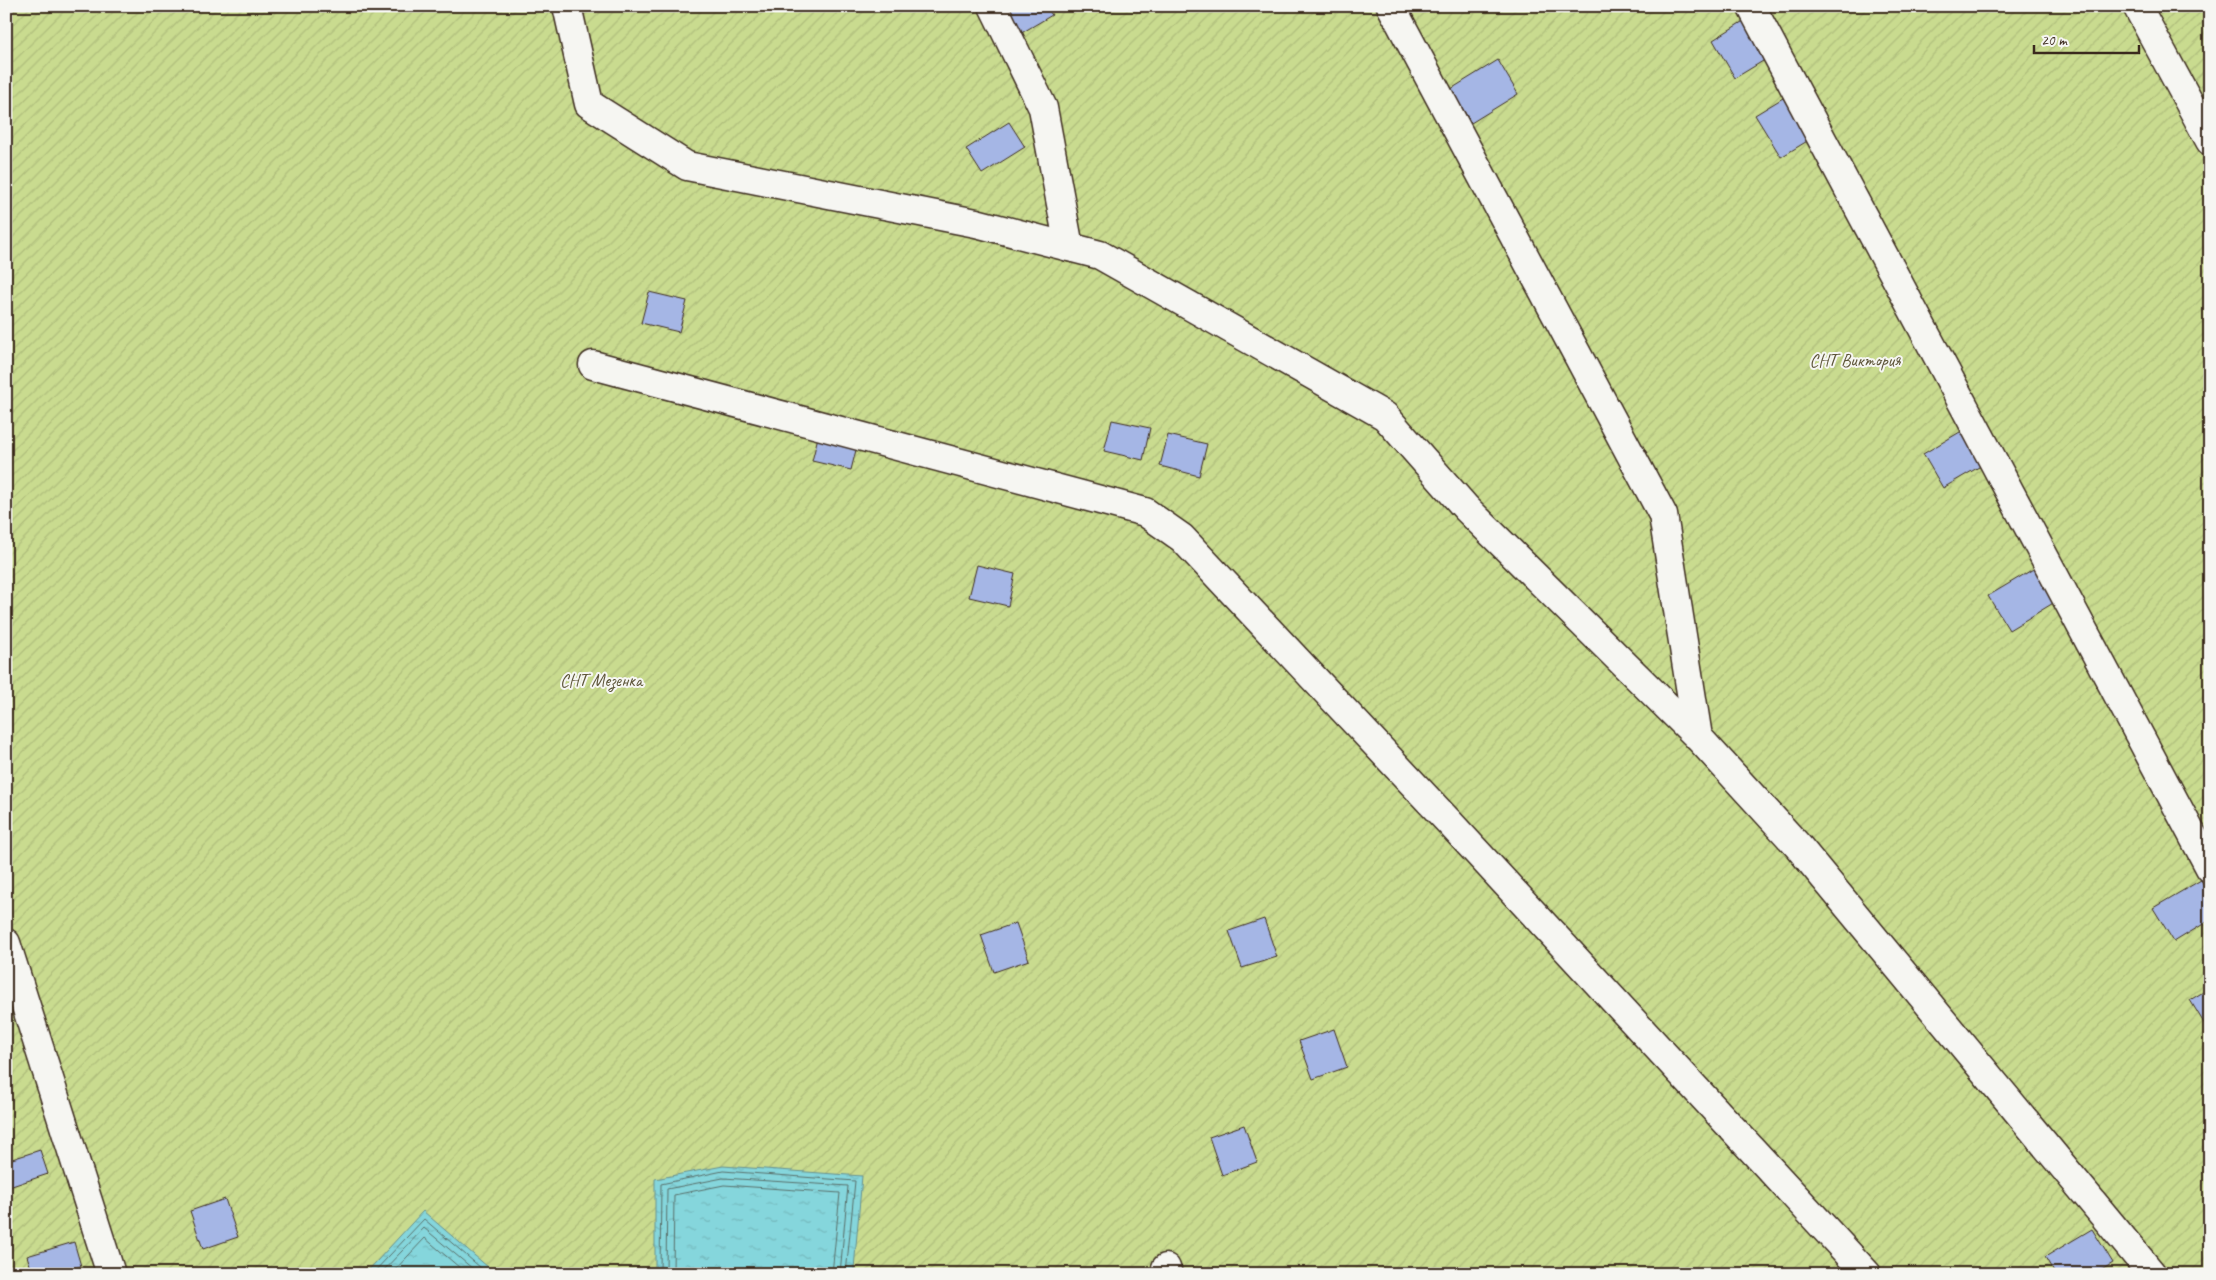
<svg xmlns="http://www.w3.org/2000/svg" width="2216" height="1280" viewBox="0 0 2216 1280" font-family="Caveat,sans-serif">
  <style>
    .garden { fill: url(#garden-furrows); stroke: #828256 }
    .water { fill: url(#water-ripples); stroke: #679190 }
    .lines { fill: none; stroke-linecap: round; stroke-linejoin: round }
    .shore { stroke: #596f6a; stroke-width: 1 }
    .building { fill: #a5b6e5; stroke: #3b2a1e }
    .minor-casing { stroke: #3b2a1e; stroke-width: 31 }
    .minor { stroke: #f6f6f2; stroke-width: 28 }
    .labels { text-anchor: middle; dominant-baseline: central; stroke-width: 4; stroke-linejoin: round; paint-order: stroke }
    .park-label { font-size: 18px; fill: #5e563a; stroke: #f6f6f2 }
  </style>
  <defs>
    <pattern id="garden-furrows" width="10" height="10" patternUnits="userSpaceOnUse" patternTransform="scale(1.25)"><rect width="10" height="10" fill="#c9db8f"/><path d="M-1 1l2-2M0 10L10 0M9 11l2-2" fill="none" stroke="#aebc7b"/></pattern>
    <pattern id="water-ripples" width="26" height="14" patternUnits="userSpaceOnUse" patternTransform="scale(1.25)"><rect width="26" height="14" fill="#85d6dc"/><path d="M2 4q2-2 4 0t4 0M15 11q2-2 4 0t4 0" fill="none" stroke="#74b8bc"/></pattern>
  </defs>
  <rect width="100%" height="100%" fill="#dee3ee"/>
  <filter id="ink" filterUnits="userSpaceOnUse"><feTurbulence type="fractalNoise" baseFrequency=".02" numOctaves="2"/><feDisplacementMap in="SourceGraphic" scale="10" xChannelSelector="R" yChannelSelector="G"/><feConvolveMatrix kernelMatrix="1 2 1 2 8 2 1 2 1" color-interpolation-filters="sRGB"/></filter>
  <g filter="url(#ink)">
    <!-- garden -->
    <rect class="garden" x="6" y="6" width="2204" height="1268"/>
    <!-- water -->
    <g class="water">
      <polygon points="723,1166 862,1176 854,1269 850,1274 655,1274 655,1179"/>
      <polygon points="423,1211 496,1274 365,1274"/>
    </g>
    <g class="lines">
      <!-- shore -->
      <g class="shore">
        <polyline points="372,1274 424,1219 488,1274"/>
        <polyline points="380,1274 424,1228 479,1274"/>
        <polyline points="391,1274 425,1238 467,1274"/>
        <polyline points="660,1274 661,1184 723,1171 855,1181 846,1274"/>
        <polyline points="666,1274 667,1189 723,1178 848,1186 840,1274"/>
        <polyline points="673,1274 674,1195 724,1185 840,1193 832,1274"/>
      </g>
    </g>
    <!-- building -->
    <g class="building">
      <polygon points="1000,6 1046,6 1052,15 1018,35"/>
      <polygon points="1745,20 1768,58 1735,78 1713,40"/>
      <polygon points="1498,60 1518,94 1471,123 1451,89"/>
      <polygon points="1783,98 1809,140 1781,157 1755,115"/>
      <polygon points="1009,122 1025,147 982,174 966,149"/>
      <polygon points="649,292 687,301 679,332 641,323"/>
      <polygon points="1112,420 1150,428 1143,460 1104,451"/>
      <polygon points="1970,426 1991,460 1943,488 1923,454"/>
      <polygon points="820,429 859,438 851,470 812,461"/>
      <polygon points="1168,435 1207,444 1199,476 1160,466"/>
      <polygon points="977,565 1015,574 1008,606 969,597"/>
      <polygon points="2035,568 2055,602 2009,630 1988,596"/>
      <polygon points="2201,880 2210,895 2210,920 2174,942 2153,908"/>
      <polygon points="1264,919 1277,957 1242,968 1229,931"/>
      <polygon points="1016,923 1029,960 994,972 981,935"/>
      <polygon points="2210,988 2210,1033 2190,1000"/>
      <polygon points="1334,1029 1347,1067 1313,1079 1299,1041"/>
      <polygon points="1244,1125 1257,1162 1222,1175 1209,1137"/>
      <polygon points="40,1150 48,1174 6,1188 6,1161"/>
      <polygon points="225,1199 238,1237 203,1249 190,1211"/>
      <polygon points="2092,1229 2113,1263 2095,1274 2055,1274 2045,1257"/>
      <polygon points="74,1242 81,1266 56,1274 33,1274 27,1256"/>
    </g>
    <g class="lines">
      <!-- minor casing -->
      <g class="minor-casing">
        <g id="minor">
          <polyline points="567,6 589,104 687,166 976,223 1100,255 1385,416 1466,508 1698,737 1798,846 2152,1274"/>
          <polyline points="993,6 1043,108 1069,247"/>
          <polyline points="1391,6 1663,515 1698,737"/>
          <polyline points="1751,6 2210,868"/>
          <polyline points="2137,6 2210,141"/>
          <polyline points="593,365 1145,512 1182,538 1449,822 1867,1274"/>
          <polyline points="6,943 111,1274"/>
          <polyline points="1166,1268 1168,1274"/>
        </g>
      </g>
      <!-- minor -->
      <use href="#minor" class="minor"/>
    </g>
  </g>
  <g class="labels">
    <!-- park labels -->
    <g class="park-label">
      <text x="1855" y="360">СНТ Виктория</text>
      <text x="601" y="680">СНТ Мезенка</text>
    </g>
  </g>
  <!-- margin -->
  <rect width="2216" height="1280" fill="none" stroke="#f6f6f2" stroke-width="25"/>
  <rect x="12" y="12" width="2191" height="1255" fill="none" stroke="#3b2a1e" stroke-width="2" filter="url(#ink)"/>
  <!-- scale -->
  <path d="M2034 45v8h105v-8" fill="none" stroke="#3b2a1e" stroke-width="2.5"/>
  <text x="2041" y="45" font-size="15" fill="#3b2a1e" stroke="#f6f6f2" stroke-width="4" paint-order="stroke">20 m</text>
</svg>
